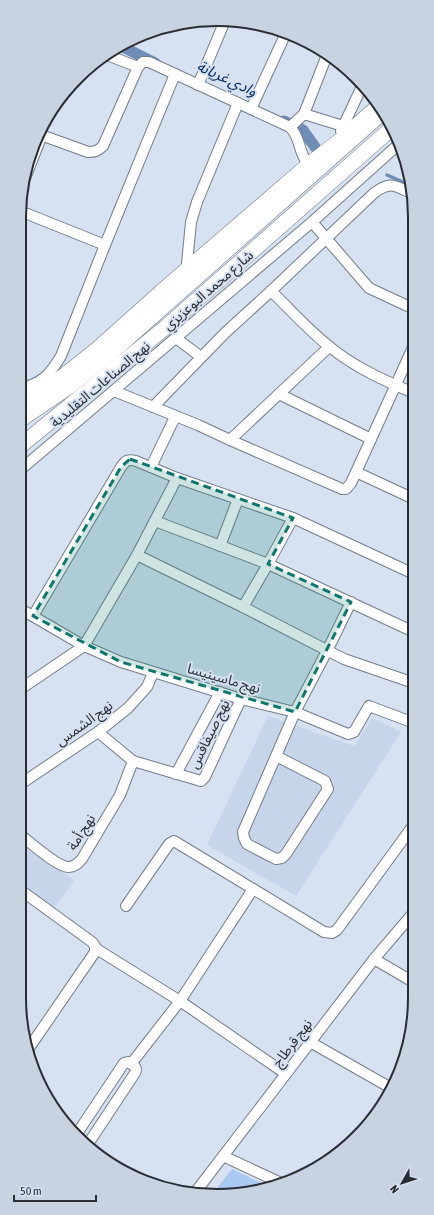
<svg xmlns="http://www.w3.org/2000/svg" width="434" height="1215" viewBox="0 0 434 1215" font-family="'Asap Condensed','Noto Sans Arabic',sans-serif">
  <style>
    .built { fill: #c6d5ea }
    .green { fill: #a9c8f2 }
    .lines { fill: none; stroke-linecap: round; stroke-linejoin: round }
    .stream { stroke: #6f8db5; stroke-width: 3.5 }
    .canal { stroke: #6f8db5; stroke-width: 11 }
    .minor-casing { stroke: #737d8a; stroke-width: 12 }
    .major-casing { stroke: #737d8a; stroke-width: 14 }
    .highway-casing { stroke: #737d8a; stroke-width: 16 }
    .minor { stroke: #fff; stroke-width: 10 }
    .major { stroke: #fff; stroke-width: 13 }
    .highway { stroke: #fff; stroke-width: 15 }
    .marked { fill: #0f766e; fill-opacity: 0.2; stroke: #0f766e; stroke-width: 3; stroke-dasharray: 8 5; stroke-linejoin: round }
    .labels { text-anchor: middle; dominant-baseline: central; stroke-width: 4; stroke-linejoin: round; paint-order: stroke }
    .street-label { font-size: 14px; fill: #292d33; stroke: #d6e1f1 }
    .water-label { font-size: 15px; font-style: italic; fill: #00285a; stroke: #d6e1f1 }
    .rim { fill: none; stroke: #292d33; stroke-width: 2 }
  </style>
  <rect width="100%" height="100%" fill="#d6e1f1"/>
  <!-- built -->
  <g class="built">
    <polygon points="268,716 354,746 372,718 401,732 296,896 207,845"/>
    <polygon points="19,844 74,880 53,910 19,887"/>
  </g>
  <!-- green -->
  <polygon class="green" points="232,1169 271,1188 268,1189 213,1193"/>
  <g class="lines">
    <!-- stream -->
    <polyline class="stream" points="387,175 412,186"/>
    <!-- canal -->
    <g class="canal">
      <polyline points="119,45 155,63"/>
      <polyline points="284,121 303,130 315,147"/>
    </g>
    <!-- minor casing -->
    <g class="minor-casing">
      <g id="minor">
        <polyline points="327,55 304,114 343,126"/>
        <path d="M175 74 290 127C302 140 297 150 308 164"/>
        <polyline points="198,85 224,23"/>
        <polyline points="251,109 286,33"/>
        <polyline points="290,127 304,114"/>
        <polyline points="341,131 363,84"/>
        <path d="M41 135 88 152C95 152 98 151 103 146L138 67 107 55"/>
        <polyline points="24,181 42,135"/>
        <polyline points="20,211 105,245"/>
        <polyline points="312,222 369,288 414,309"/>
        <polyline points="186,274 191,222 197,202 238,103"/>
        <path d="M271 291C290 309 309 331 330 347 354 367 385 381 414 393"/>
        <polyline points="176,338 201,357"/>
        <path d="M19 389C42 383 49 376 61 356L105 245 175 74 149 62H143L138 67"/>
        <polyline points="114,391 198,425 230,440 342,489 346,489 351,483 414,345"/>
        <polyline points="279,394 371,439"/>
        <path d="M153 407 225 333 271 291 374 193C391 180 395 186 413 194"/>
        <polyline points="230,440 329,347"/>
        <polyline points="151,467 175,417"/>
        <polyline points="19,471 312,222 399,144"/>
        <polyline points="356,472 414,499"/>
        <polyline points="155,521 268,564 293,518"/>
        <polyline points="220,546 238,499"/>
        <polyline points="137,555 243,607 268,564 414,632"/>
        <polyline points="243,607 344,659 414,683"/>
        <polyline points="19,608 84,646 121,662 241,699 295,712 348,734 354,732 369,706 414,723"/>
        <path d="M33 616 121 467C126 460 128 459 136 461L177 478 293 518 414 574"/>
        <polyline points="19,690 84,646 137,555 177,478"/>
        <polyline points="276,756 325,781 328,789 286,854 282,858 276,859 247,844 244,838 243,832 295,712 327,651 351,602"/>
        <polyline points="133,761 201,781 205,777 241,699"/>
        <polyline points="176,774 220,692"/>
        <polyline points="19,785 98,732 128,708 147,687 153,673"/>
        <path d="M19 834C29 841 58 868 69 867 75 867 78 863 82 859L120 795 133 761 98 732"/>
        <polyline points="19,889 92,942 95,946 95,952 29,1048"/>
        <polyline points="126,906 169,844 174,841 324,932 332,933 337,930 415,823"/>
        <polyline points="95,948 180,1001 286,1074"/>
        <polyline points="374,959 415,983"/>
        <polyline points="310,1042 391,1088"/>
        <polyline points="131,1064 180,1001 253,889"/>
        <path d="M76 1135 124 1063 128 1062C133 1064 138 1067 135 1073L88 1144"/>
        <polyline points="223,1156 281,1183"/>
        <polyline points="194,1194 374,959 415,911"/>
      </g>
    </g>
    <!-- major casing -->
    <g class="major-casing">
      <polyline id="major" points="19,404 53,383 97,348 164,288 308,164 339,140 378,105"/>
    </g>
    <!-- highway casing -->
    <g class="highway-casing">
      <g id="highway">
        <polyline points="19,421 30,413 70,386 110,354 383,112"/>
        <polyline points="19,447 166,327 393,127"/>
      </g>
    </g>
    <!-- minor -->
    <use href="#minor" class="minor"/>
    <!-- major -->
    <use href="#major" class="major"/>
    <!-- highway -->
    <use href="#highway" class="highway"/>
  </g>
  <!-- marked area -->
  <path class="marked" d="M130 459 293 518 268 564 351 602 295 712 121 662 33 616 121 467Z"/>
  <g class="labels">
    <!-- street labels -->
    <g class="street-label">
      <text transform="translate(208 290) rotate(-41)">شارع محمد البوعزيزي</text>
      <text transform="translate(100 384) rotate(-40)">نهج الصناعات التقليدية</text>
      <text transform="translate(224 678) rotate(16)">نهج ماسينيسا</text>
      <text transform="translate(84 723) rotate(-36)">نهج الشمس</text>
      <text transform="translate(209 734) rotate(-64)">نهج صيفاقس</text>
      <text transform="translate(81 832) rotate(-58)">نهج أمة</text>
      <text transform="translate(292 1043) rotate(-53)">نهج قرطاج</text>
    </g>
    <!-- water labels -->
    <g class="water-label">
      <text transform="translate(227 78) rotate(25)">وادي غريانة</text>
    </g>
  </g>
  <!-- crop -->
  <path d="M0 0H434V1215H0ZM217 26H217A191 191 0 0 1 408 217V998A191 191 0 0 1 217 1189H217A191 191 0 0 1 26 998V217A191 191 0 0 1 217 26Z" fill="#c8d3e2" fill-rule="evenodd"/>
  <path class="rim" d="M217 26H217A191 191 0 0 1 408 217V998A191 191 0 0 1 217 1189H217A191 191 0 0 1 26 998V217A191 191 0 0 1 217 26Z"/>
  <!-- north arrow -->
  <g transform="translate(402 1183) rotate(231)" stroke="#d6e1f1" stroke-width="3" paint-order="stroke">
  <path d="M0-3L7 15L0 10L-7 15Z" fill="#292d33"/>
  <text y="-6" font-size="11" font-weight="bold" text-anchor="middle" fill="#292d33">N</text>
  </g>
  <!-- scale -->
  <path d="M14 1195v6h82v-6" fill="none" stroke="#292d33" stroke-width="2"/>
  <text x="20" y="1195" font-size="12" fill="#292d33" stroke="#d6e1f1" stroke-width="3" paint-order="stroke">50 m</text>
</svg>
